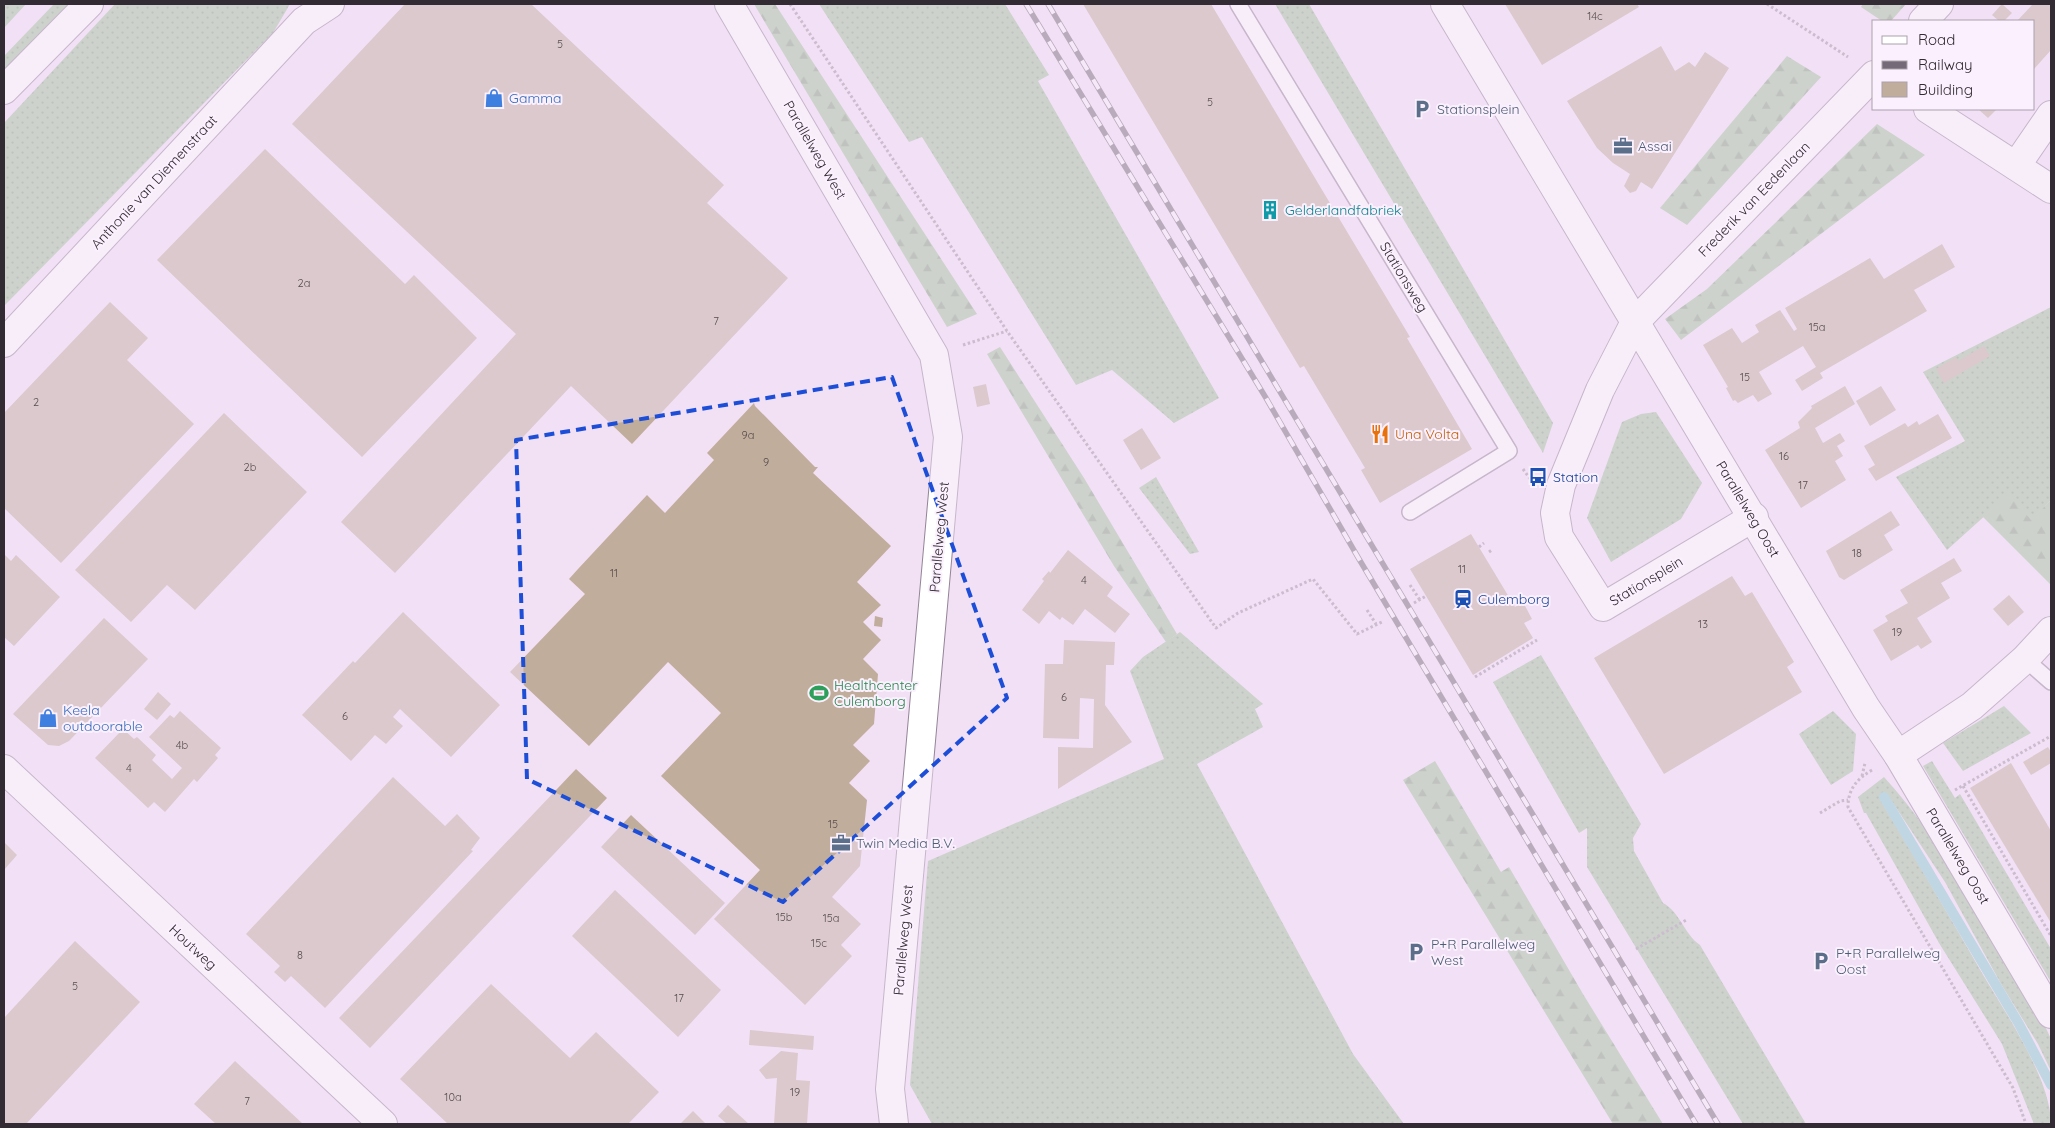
<svg xmlns="http://www.w3.org/2000/svg" width="2055" height="1128" viewBox="0 0 2055 1128" font-family="Quicksand,sans-serif">
  <style>
    .grass { fill: url(#grass-dots) }
    .forest { fill: url(#forest-firs) }
    .lines { fill: none; stroke-linecap: round; stroke-linejoin: round }
    .stream { stroke: #83cacb; stroke-width: 10 }
    .building { fill: #c1ad9c }
    .lane-casing { stroke: #948497; stroke-width: 18 }
    .street-casing { stroke: #948497; stroke-width: 30 }
    .secondary-casing { stroke: #948497; stroke-width: 30 }
    .path { stroke: #9d909f; stroke-width: 3; stroke-dasharray: 2.5 2.5; stroke-linecap: butt }
    .lane { stroke: #fff; stroke-width: 15 }
    .street { stroke: #fff; stroke-width: 28 }
    .secondary { stroke: #fff; stroke-width: 28 }
    .rail-casing { stroke: #756a77; stroke-width: 5.5 }
    .rail { stroke: #fbf0fd; stroke-width: 4; stroke-dasharray: 11; stroke-linecap: butt }
    .marked { fill: none; stroke: #1d4ed8; stroke-width: 4; stroke-dasharray: 10 6; stroke-linejoin: round }
    .labels { text-anchor: middle; dominant-baseline: central; stroke-width: 4; stroke-linejoin: round; paint-order: stroke }
    .number-label { font-size: 11px; fill: #564c4d }
    .shop-label { font-size: 14px; fill: #366cbe; stroke: #fbf0fd; text-anchor: start }
    .service-label { font-size: 14px; fill: #4e5e75; stroke: #fbf0fd; text-anchor: start }
    .street-label { font-size: 14px; fill: #322b33; stroke: #fbf0fd }
    .culture-label { font-size: 14px; fill: #0d838f; stroke: #fbf0fd; text-anchor: start }
    .food-label { font-size: 14px; fill: #c56008; stroke: #fbf0fd; text-anchor: start }
    .transit-label { font-size: 14px; fill: #164399; stroke: #fbf0fd; text-anchor: start }
    .leisure-label { font-size: 14px; fill: #27864d; stroke: #fbf0fd; text-anchor: start }
  </style>
  <defs>
    <pattern id="grass-dots" width="8" height="8" patternUnits="userSpaceOnUse" patternTransform="scale(1.25)"><rect width="8" height="8" fill="#9fc299"/><path d="M2 2h.1M6 6h.1" fill="none" stroke="#829e7d" stroke-width="1.8" stroke-linecap="round"/></pattern>
    <pattern id="forest-firs" width="22" height="20" patternUnits="userSpaceOnUse" patternTransform="scale(1.25)"><rect width="22" height="20" fill="#9fc299"/><path d="M5 1l3.5 6h-7zM16 11l3.5 6h-7z" fill="#829e7d"/></pattern>
  </defs>
  <rect width="100%" height="100%" fill="#f2e0f5"/>
  <!-- grass -->
  <g class="grass">
    <polygon points="4,4 26,4 4,28"/>
    <polygon points="54,4 75,4 4,72 4,56"/>
    <polygon points="115,4 290,4 273,33 4,306 4,123"/>
    <polygon points="819,4 1005,4 1049,75 1038,81 1219,398 1174,423 1112,370 1076,385 922,137 909,142"/>
    <polygon points="1275,4 1309,4 1553,423 1543,453"/>
    <polygon points="2051,307 2051,500 2031,521 2008,495 1947,550 1896,477 1965,441 1923,372"/>
    <polygon points="1656,412 1702,483 1681,519 1611,562 1587,518 1622,422 1641,414"/>
    <polygon points="1156,477 1199,552 1190,554 1139,488"/>
    <polygon points="1180,632 1263,704 1255,709 1263,727 1197,764 1353,1054 1404,1124 932,1124 910,1085 928,861 1164,759 1130,671 1143,657"/>
    <path d="M1541 655 1641 824 1633 838 1634 851 1663 903C1680 912 1684 934 1700 945L1806 1124H1743L1587 867V828L1579 833 1493 682Z"/>
    <polygon points="2004,706 2031,733 1963,771 1943,743"/>
    <polygon points="1833,711 1856,734 1853,771 1831,785 1799,734"/>
    <polygon points="1932,761 1955,798 1960,794 2051,949 2051,982 1923,766"/>
    <path d="M1884 777C1950 850 1995 942 2045 1026L2051 1039V1071L2038 1044 2001 984 1945 882 1889 797 1884 794 1880 796 1881 801C1915 858 1949 915 1982 973 2005 1012 2051 1079 2051 1124H2034L2002 1044 1939 943 1866 813H1864L1858 797Z"/>
  </g>
  <!-- forest -->
  <g class="forest">
    <polygon points="754,4 775,4 977,314 947,327"/>
    <polygon points="1863,4 1906,4 1891,21 1882,21 1861,7"/>
    <polygon points="1787,56 1821,77 1687,225 1660,208"/>
    <polygon points="1877,124 1925,155 1681,340 1665,319 1707,289"/>
    <polygon points="1000,347 1084,478 1177,634 1166,642 1114,566 987,354"/>
    <polygon points="2008,494 2031,520 2051,500 2051,585 1983,517"/>
    <polygon points="1435,761 1501,872 1509,867 1583,994 1663,1124 1613,1124 1403,780"/>
  </g>
  <g class="lines">
    <!-- stream -->
    <polyline class="stream" points="1884,797 2019,1024 2051,1085"/>
  </g>
  <!-- building -->
  <g class="building">
    <polygon points="405,4 531,4 724,185 707,203 788,278 632,444 571,386 395,573 341,522 516,334 292,124"/>
    <polygon points="1083,4 1211,4 1410,337 1407,338 1472,449 1380,503 1361,470 1365,468 1304,366 1300,368"/>
    <polygon points="1505,4 1637,4 1639,7 1542,65"/>
    <polygon points="2002,4 2012,13 2004,21 1999,21 1992,15"/>
    <polygon points="2033,4 2051,4 2051,50 2034,69 2034,21 2017,21"/>
    <polygon points="1661,46 1675,71 1689,62 1695,67 1705,52 1729,68 1652,189 1641,182 1636,191 1630,193 1624,186 1630,174 1613,163 1597,148 1567,101"/>
    <polygon points="1978,109 1997,109 1988,118"/>
    <polygon points="265,149 405,284 414,275 477,338 362,457 157,260"/>
    <polygon points="1942,244 1955,267 1914,290 1927,311 1820,373 1823,378 1802,391 1795,380 1816,367 1803,346 1759,372 1772,394 1758,402 1753,395 1738,403 1735,400 1733,401 1726,388 1728,387 1703,345 1732,328 1742,343 1759,332 1755,325 1780,310 1794,331 1797,329 1785,308 1870,258 1884,279"/>
    <polygon points="110,302 148,338 127,360 194,424 61,563 4,508 4,413"/>
    <polygon points="1984,346 1990,356 1944,383 1936,369 1956,357 1958,361"/>
    <polygon points="986,384 990,404 977,407 973,387"/>
    <polygon points="1845,386 1855,404 1815,428 1823,443 1840,433 1845,441 1837,446 1843,456 1835,461 1846,480 1801,508 1765,450 1800,428 1798,422 1812,408 1811,406"/>
    <polygon points="1881,386 1896,410 1870,426 1856,401"/>
    <polygon points="754,403 755,406 815,467 818,467 813,473 891,546 857,582 881,605 863,622 881,640 863,659 878,674 874,724 853,745 870,761 849,783 867,800 860,866 832,897 861,924 841,945 852,956 805,1005 714,919 760,870 661,776 721,713 668,662 589,746 510,672 585,594 569,579 578,569 647,495 665,513 714,460 707,453"/>
    <polygon points="224,413 307,492 195,610 167,585 131,622 75,570"/>
    <polygon points="1938,414 1952,438 1876,481 1868,469 1875,465 1864,446 1905,423 1908,427 1917,421 1919,425"/>
    <polygon points="1142,428 1161,458 1141,470 1123,440"/>
    <polygon points="1891,511 1900,525 1884,535 1893,550 1844,580 1839,577 1826,551"/>
    <polygon points="1471,534 1515,607 1523,602 1532,619 1524,623 1533,638 1473,675 1410,569"/>
    <polygon points="1068,550 1113,587 1107,596 1130,614 1115,633 1085,609 1073,625 1062,617 1060,620 1049,611 1039,624 1022,610 1044,581 1042,579 1049,571 1050,573"/>
    <polygon points="4,554 11,561 16,555 60,597 14,646 4,637"/>
    <polygon points="1954,558 1962,571 1941,583 1950,598 1917,618 1932,642 1921,649 1918,645 1891,661 1873,630 1888,621 1885,616 1908,603 1900,590"/>
    <polygon points="1732,576 1745,596 1752,592 1794,662 1787,667 1802,692 1664,774 1594,658"/>
    <polygon points="2009,595 2024,612 2008,626 1993,609"/>
    <polygon points="403,612 500,705 451,757 400,709 393,717 403,726 386,744 375,735 351,761 302,715 353,661 355,663"/>
    <polygon points="875,616 883,618 882,627 874,626"/>
    <polygon points="104,618 148,659 69,741 59,746 48,745 13,714"/>
    <polygon points="1064,640 1115,642 1114,665 1106,665 1105,705 1132,742 1058,789 1058,747 1093,748 1094,699 1080,698 1079,739 1043,738 1045,664 1063,664"/>
    <polygon points="158,692 171,704 157,720 144,709"/>
    <polygon points="180,711 221,748 215,755 218,758 197,782 194,779 165,812 154,802 148,808 95,758 123,729 134,739 137,737 156,755 152,760 172,779 182,768 149,737 170,715 174,718"/>
    <polygon points="2048,747 2051,752 2051,763 2031,775 2023,762"/>
    <polygon points="2011,763 2051,831 2051,923 1970,788"/>
    <polygon points="576,769 607,798 370,1048 339,1018"/>
    <polygon points="393,777 445,826 457,814 480,838 471,850 473,851 325,1008 291,976 285,982 274,972 280,966 246,934"/>
    <polygon points="631,815 725,903 695,935 601,847"/>
    <polygon points="4,842 17,855 4,870"/>
    <polygon points="615,890 721,990 678,1037 572,936"/>
    <polygon points="75,941 140,1002 26,1124 4,1124 4,1018"/>
    <polygon points="491,984 570,1058 596,1032 659,1092 628,1124 448,1124 400,1079"/>
    <polygon points="750,1030 814,1036 813,1050 749,1045"/>
    <polygon points="781,1051 798,1053 796,1080 810,1081 807,1124 774,1124 777,1078 766,1079 759,1070"/>
    <polygon points="235,1061 303,1124 216,1124 194,1104"/>
    <polygon points="728,1105 749,1124 727,1124 718,1116"/>
    <polygon points="693,1111 706,1124 680,1124"/>
  </g>
  <g class="lines">
    <!-- lane casing -->
    <g class="lane-casing">
      <g id="lane">
        <polyline points="1238,4 1509,451 1410,512"/>
        <polyline points="2025,659 2051,682"/>
      </g>
    </g>
    <!-- street casing -->
    <g class="street-casing">
      <g id="street">
        <polyline points="1445,4 1866,708 1898,755 2051,1014"/>
        <polyline points="1923,21 1939,4"/>
        <polyline points="1928,109 2051,189"/>
        <polyline points="2016,166 2051,115"/>
        <polyline points="4,343 304,21 330,4"/>
        <polyline points="1754,517 1603,607 1559,537 1555,513 1561,485 1600,390 1635,322 1874,75"/>
        <polyline points="1898,755 1972,706 2025,659 2051,631"/>
        <polyline points="4,769 383,1124"/>
      </g>
    </g>
    <!-- secondary casing -->
    <g class="secondary-casing">
      <g id="secondary">
        <polyline points="729,4 934,355 948,437 890,1089 894,1124"/>
        <polyline points="4,90 89,4"/>
      </g>
    </g>
    <!-- path -->
    <g class="path">
      <polyline points="790,4 1007,331 1216,628 1238,613 1313,579 1357,634 1384,621"/>
      <polyline points="1767,4 1848,57"/>
      <polyline points="963,345 1007,331"/>
      <polyline points="1523,469 1531,480"/>
      <polyline points="1479,547 1484,543"/>
      <polyline points="1489,552 1493,549"/>
      <polyline points="1410,585 1420,600"/>
      <polyline points="1414,603 1426,596"/>
      <polyline points="1367,610 1376,624"/>
      <polyline points="1475,677 1537,640"/>
      <path d="M1872 770C1857 779 1848 789 1848 807L2013 1088 2026 1124"/>
      <polyline points="1862,776 1865,763"/>
      <polyline points="1963,786 2051,936"/>
      <polyline points="1955,790 2051,736"/>
      <polyline points="1820,813 1840,801 1848,800"/>
      <polyline points="1636,949 1688,919"/>
    </g>
    <!-- lane -->
    <use href="#lane" class="lane"/>
    <!-- street -->
    <use href="#street" class="street"/>
    <!-- secondary -->
    <use href="#secondary" class="secondary"/>
    <!-- rail casing -->
    <g class="rail-casing">
      <g id="rail">
        <polyline points="1026,4 1266,398 1359,559 1696,1124"/>
        <polyline points="1048,4 1718,1124"/>
      </g>
    </g>
    <!-- rail -->
    <use href="#rail" class="rail"/>
  </g>
  <!-- marked area -->
  <path d="M0 0H2055V1128H0ZM892 377 1007 698 783 902 527 779 516 440Z" fill="#f2e0f5" fill-opacity=".55" fill-rule="evenodd"/>
  <path class="marked" d="M892 377 1007 698 783 902 527 779 516 440Z"/>
  <!-- icons -->
  <defs>
    <g id="shop-bare" transform="scale(1.5)"><path d="M-5-2.5h2.3a2.7 3.5 0 0 1 5.4 0H5L5.5 6h-11ZM-1.5-2.5h3a1.5 2.3 0 0 0-3 0Z" fill="#3f7fe0" stroke="#fbf0fd" stroke-width="2.5" paint-order="stroke"/></g>
    <g id="parking-bare" transform="scale(1.5)"><path d="M-3.5-5.5H1a3.5 3.5 0 0 1 0 7H-1V5.5H-3.5ZM-1-3.4V-.6H.8a1.4 1.4 0 0 0 0-2.8Z" fill="#5c6f8a" stroke="#fbf0fd" stroke-width="2.5" paint-order="stroke"/></g>
    <g id="office-bare" transform="scale(1.5)"><path d="M-6-3h4V-5.5h4V-3h4V5H-6ZM-1-4.5V-3h2v-1.5ZM-6 0V1H6V0Z" fill="#5c6f8a" stroke="#fbf0fd" stroke-width="2.5" paint-order="stroke"/></g>
    <g id="building-bare" transform="scale(1.5)"><path d="M-4-6H4V6H1V3H-1V6H-4ZM-2.5-4.3h1.7v1.8h-1.7ZM.8-4.3h1.7v1.8H.8ZM-2.5-1h1.7V.8h-1.7ZM.8-1h1.7V.8H.8Z" fill="#0f9aa8" stroke="#fbf0fd" stroke-width="2.5" paint-order="stroke"/></g>
    <g id="restaurant-bare" transform="scale(1.5)"><path d="M-5-6h1v4h1v-4h1v4h1v-4h1v5L-1.5 .5V6h-2V.5L-5-1ZM5-6V6H3V1.5H1.5Q1.5-4 5-6Z" fill="#e8710a" stroke="#fbf0fd" stroke-width="2.5" paint-order="stroke"/></g>
    <g id="bus-bare" transform="scale(1.5)"><path d="M-5-6H5V4H4V6H2V4H-2V6H-4V4H-5ZM-3.5-4V0h7V-4ZM-3.5 1.2v1.5H-2V1.2ZM2 1.2v1.5H3.5V1.2Z" fill="#1a4fb4" stroke="#fbf0fd" stroke-width="2.5" paint-order="stroke"/></g>
    <g id="station-bare" transform="scale(1.5)"><path d="M-3-6H3Q5-6 5-4V2Q5 4 3 4L4.5 6H3L1.5 4h-3L-3 6H-4.5L-3 4Q-5 4-5 2V-4Q-5-6-3-6ZM-3.5-4v3h7v-3ZM-3.5 1v1.5H-2V1ZM2 1v1.5H3.5V1Z" fill="#1a4fb4" stroke="#fbf0fd" stroke-width="2.5" paint-order="stroke"/></g>
    <g id="stadium-bare" transform="scale(1.5)"><path d="M0-5a6.5 5 0 1 0 0 10a6.5 5 0 1 0 0-10ZM-3.5-1.8h7v3.6h-7Z" fill="#2e9e5b" stroke="#fbf0fd" stroke-width="2.5" paint-order="stroke"/></g>
  </defs>
  <g fill-rule="evenodd">
    <use href="#shop-bare" x="494" y="98"/>
    <use href="#parking-bare" x="1422" y="109"/>
    <use href="#office-bare" x="1623" y="146"/>
    <use href="#building-bare" x="1270" y="210"/>
    <use href="#restaurant-bare" x="1380" y="434"/>
    <use href="#bus-bare" x="1538" y="477"/>
    <use href="#station-bare" x="1463" y="599"/>
    <use href="#stadium-bare" x="819" y="693"/>
    <use href="#shop-bare" x="48" y="718"/>
    <use href="#office-bare" x="841" y="843"/>
    <use href="#parking-bare" x="1416" y="952"/>
    <use href="#parking-bare" x="1821" y="961"/>
  </g>
  <g class="labels">
    <!-- number labels -->
    <g class="number-label">
      <text x="1595" y="16">14c</text>
      <text x="560" y="44">5</text>
      <text x="1210" y="102">5</text>
      <text x="304" y="283">2a</text>
      <text x="716" y="321">7</text>
      <text x="1817" y="327">15a</text>
      <text x="1745" y="377">15</text>
      <text x="36" y="402">2</text>
      <text x="748" y="435">9a</text>
      <text x="1784" y="456">16</text>
      <text x="766" y="462">9</text>
      <text x="250" y="467">2b</text>
      <text x="1803" y="485">17</text>
      <text x="1857" y="553">18</text>
      <text x="1462" y="569">11</text>
      <text x="614" y="573">11</text>
      <text x="1084" y="580">4</text>
      <text x="1703" y="624">13</text>
      <text x="1897" y="632">19</text>
      <text x="1064" y="697">6</text>
      <text x="345" y="716">6</text>
      <text x="182" y="745">4b</text>
      <text x="129" y="768">4</text>
      <text x="833" y="824">15</text>
      <text x="784" y="917">15b</text>
      <text x="831" y="918">15a</text>
      <text x="819" y="943">15c</text>
      <text x="300" y="955">8</text>
      <text x="75" y="986">5</text>
      <text x="679" y="998">17</text>
      <text x="795" y="1092">19</text>
      <text x="453" y="1097">10a</text>
      <text x="247" y="1101">7</text>
    </g>
    <!-- shop labels -->
    <g class="shop-label">
      <text x="509" y="98">Gamma</text>
      <text x="63" y="710">Keela<tspan x="63" dy="16">outdoorable</tspan></text>
    </g>
    <!-- service labels -->
    <g class="service-label">
      <text x="1437" y="109">Stationsplein</text>
      <text x="1638" y="146">Assai</text>
      <text x="856" y="843">Twin Media B.V.</text>
      <text x="1431" y="944">P+R Parallelweg<tspan x="1431" dy="16">West</tspan></text>
      <text x="1836" y="953">P+R Parallelweg<tspan x="1836" dy="16">Oost</tspan></text>
    </g>
    <!-- street labels -->
    <g class="street-label">
      <text transform="translate(815 150) rotate(60)">Parallelweg West</text>
      <text transform="translate(154 182) rotate(-47)">Anthonie van Diemenstraat</text>
      <text transform="translate(1754 199) rotate(-46)">Frederik van Eedenlaan</text>
      <text transform="translate(1404 277) rotate(59)">Stationsweg</text>
      <text transform="translate(1748 509) rotate(59)">Parallelweg Oost</text>
      <text transform="translate(939 537) rotate(-85)">Parallelweg West</text>
      <text transform="translate(1646 581) rotate(-31)">Stationsplein</text>
      <text transform="translate(1958 856) rotate(59)">Parallelweg Oost</text>
      <text transform="translate(903 940) rotate(-85)">Parallelweg West</text>
      <text transform="translate(193 947) rotate(43)">Houtweg</text>
    </g>
    <!-- culture labels -->
    <g class="culture-label">
      <text x="1285" y="210">Gelderlandfabriek</text>
    </g>
    <!-- food labels -->
    <g class="food-label">
      <text x="1395" y="434">Una Volta</text>
    </g>
    <!-- transit labels -->
    <g class="transit-label">
      <text x="1553" y="477">Station</text>
      <text x="1478" y="599">Culemborg</text>
    </g>
    <!-- leisure labels -->
    <g class="leisure-label">
      <text x="834" y="685">Healthcenter<tspan x="834" dy="16">Culemborg</tspan></text>
    </g>
  </g>
  <!-- border -->
  <rect width="2055" height="1128" fill="none" stroke="#322b33" stroke-width="10"/>
  <!-- legend -->
  <rect x="1872" y="20" width="162" height="90" fill="#fbf0fd" stroke="#aba1ac"/>
  <rect x="1882" y="36" width="25" height="8" fill="#ffffff" stroke="#aba1ac"/>
  <text x="1918" y="45" font-size="15" fill="#322b33">Road</text>
  <rect x="1882" y="61" width="25" height="8" fill="#756a77" stroke="#aba1ac"/>
  <text x="1918" y="70" font-size="15" fill="#322b33">Railway</text>
  <rect x="1882" y="82" width="25" height="15" fill="#c1ad9c" stroke="#aba1ac"/>
  <text x="1918" y="95" font-size="15" fill="#322b33">Building</text>
</svg>
